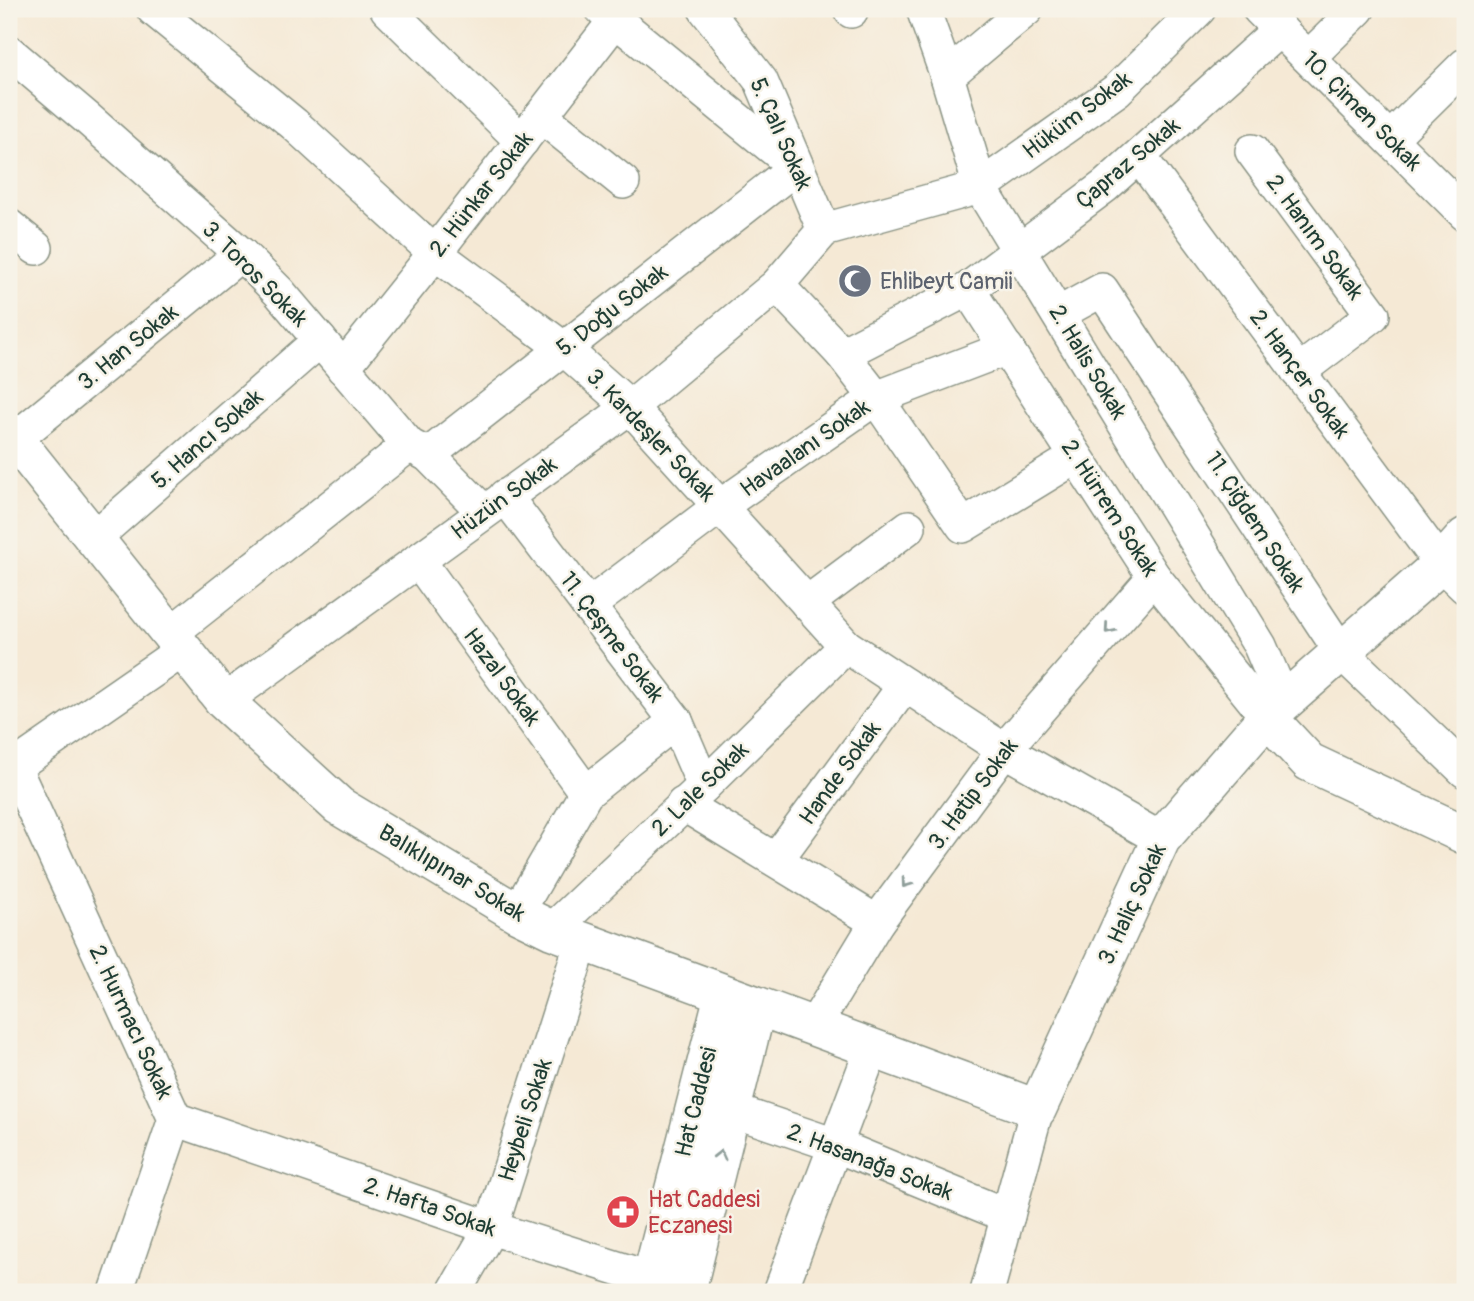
<svg xmlns="http://www.w3.org/2000/svg" width="1474" height="1301" viewBox="0 0 1474 1301" font-family="Pangolin,sans-serif">
  <style>
    .lines { fill: none; stroke-linecap: round; stroke-linejoin: round }
    .minor-casing { stroke: #8a9384; stroke-width: 36 }
    .tertiary-casing { stroke: #8a9384; stroke-width: 41 }
    .minor { stroke: #fff; stroke-width: 33 }
    .tertiary { stroke: #fff; stroke-width: 38 }
    .oneway { stroke: #8f9e9a }
    .labels { text-anchor: middle; dominant-baseline: central; stroke-width: 5; stroke-linejoin: round; paint-order: stroke }
    .street-label { font-size: 23px; fill: #1f3d34; stroke: #f7f3e8 }
    .worship-label { font-size: 23px; fill: #5b616d; stroke: #f7f3e8; text-anchor: start }
    .health-label { font-size: 23px; fill: #be3a42; stroke: #f7f3e8; text-anchor: start }
  </style>
  <rect width="100%" height="100%" fill="#f7f3e8"/>
  <filter id="ink" filterUnits="userSpaceOnUse"><feTurbulence type="fractalNoise" baseFrequency=".0143" numOctaves="2"/><feDisplacementMap in="SourceGraphic" scale="14" xChannelSelector="R" yChannelSelector="G"/><feConvolveMatrix kernelMatrix="1 2 1 2 8 2 1 2 1" color-interpolation-filters="sRGB"/></filter>
  <filter id="wash" filterUnits="userSpaceOnUse"><feTurbulence type="fractalNoise" baseFrequency=".00686" numOctaves="4" result="noise"/><feDisplacementMap in="SourceGraphic" scale="28" xChannelSelector="R" yChannelSelector="G"/><feGaussianBlur stdDeviation="1.57" result="paint"/><feColorMatrix in="noise" values="0 0 0 0 0 0 0 0 0 0 0 0 0 0 0 0 0 1.4 0 .05"/><feComposite in="paint" operator="in"/></filter>
  <g filter="url(#wash)">
    <rect width="100%" height="100%" fill="#f5e9d5"/>
  </g>
  <g filter="url(#ink)">
    <g class="lines">
      <!-- minor casing -->
      <g class="minor-casing">
        <g id="minor">
          <polyline points="153,9 294,124 435,253 563,348 630,407 846,646 1004,750 1161,839"/>
          <polyline points="387,9 522,141"/>
          <polyline points="705,9 761,81 824,230"/>
          <polyline points="850,9 851,11"/>
          <polyline points="923,9 947,76 980,187 1260,646 1284,702"/>
          <polyline points="1259,9 1465,214"/>
          <polyline points="9,52 88,119 241,254 279,292 409,445 428,455 484,512"/>
          <polyline points="1309,57 1358,9"/>
          <polyline points="947,76 1027,9"/>
          <polyline points="541,116 623,182"/>
          <polyline points="1390,139 1465,65"/>
          <polyline points="1252,151 1373,315 1298,372"/>
          <polyline points="1139,156 1441,564 1465,587"/>
          <polyline points="9,226 36,248"/>
          <polyline points="777,285 842,354 968,289 1105,186 1280,29"/>
          <polyline points="968,289 1154,577 1267,717"/>
          <polyline points="1058,314 1102,290 1341,652 1465,771"/>
          <polyline points="842,354 876,398 963,526 1076,457"/>
          <polyline points="343,368 435,253 616,19"/>
          <polyline points="15,439 241,254"/>
          <polyline points="428,455 796,167 602,9"/>
          <polyline points="505,496 676,721 704,786"/>
          <polyline points="94,538 320,340"/>
          <polyline points="418,560 586,793"/>
          <polyline points="807,603 909,527"/>
          <polyline points="588,606 719,507 876,398 1007,348"/>
          <polyline points="170,634 409,445"/>
          <polyline points="224,701 630,407 777,285 824,230 980,187 1117,90 1199,9"/>
          <polyline points="9,761 14,767 175,1119 116,1292"/>
          <polyline points="14,767 183,650"/>
          <polyline points="683,804 877,922"/>
          <polyline points="776,860 905,685"/>
          <polyline points="517,913 586,793 676,721"/>
          <polyline points="552,930 704,786 846,646"/>
          <polyline points="814,1026 877,922 1004,750 1154,577"/>
          <polyline points="731,1110 835,1145 1008,1216"/>
          <polyline points="175,1119 491,1228 677,1287"/>
          <polyline points="454,1292 491,1228 582,941"/>
          <polyline points="780,1292 872,1048"/>
          <polyline points="987,1292 1037,1109"/>
        </g>
      </g>
      <!-- tertiary casing -->
      <g class="tertiary-casing">
        <g id="tertiary">
          <polyline points="9,432 224,701 339,806 517,913 552,930 1037,1109 1161,839 1267,717 1441,564 1465,537"/>
          <polyline points="1267,717 1309,762 1465,835"/>
          <polyline points="648,1292 724,994"/>
          <polyline points="686,1292 757,1006"/>
        </g>
      </g>
      <!-- minor -->
      <use href="#minor" class="minor"/>
      <!-- tertiary -->
      <use href="#tertiary" class="tertiary"/>
    </g>
    <!-- one-way arrows -->
    <defs><path id="oneway-chevron" d="M-2-3.5L2.5 0L-2 3.5" fill="none" stroke-width="1.6" stroke-linecap="round" stroke-linejoin="round" transform="scale(1.75)"/></defs>
    <g class="oneway">
      <use href="#oneway-chevron" transform="translate(1109 629) rotate(131)"/>
      <use href="#oneway-chevron" transform="translate(906 883) rotate(126)"/>
      <use href="#oneway-chevron" transform="translate(720 1155) rotate(-76)"/>
    </g>
  </g>
  <!-- icons -->
  <defs>
    <g id="mosque-disc" transform="scale(1.75)"><circle r="9.5" fill="#6b7280" stroke="#f7f3e8"/><path d="M3.5-4.9A6 6 0 1 0 3.5 4.9A5 5 0 1 1 3.5-4.9Z" fill="#fff"/></g>
    <g id="pharmacy-disc" transform="scale(1.75)"><circle r="9.5" fill="#e0444e" stroke="#f7f3e8"/><path d="M-2-6h4v4h4v4h-4v4h-4v-4h-4v-4h4Z" fill="#fff"/></g>
  </defs>
  <g fill-rule="evenodd">
    <use href="#mosque-disc" x="855" y="281"/>
    <use href="#pharmacy-disc" x="623" y="1212"/>
  </g>
  <g class="labels">
    <!-- street labels -->
    <g class="street-label">
      <text transform="translate(1362 111) rotate(45)">10. Çimen Sokak</text>
      <text transform="translate(1077 115) rotate(-37)">Hüküm Sokak</text>
      <text transform="translate(781 134) rotate(66)">5. Çalı Sokak</text>
      <text transform="translate(1128 163) rotate(-40)">Çapraz Sokak</text>
      <text transform="translate(481 194) rotate(-52)">2. Hünkar Sokak</text>
      <text transform="translate(1315 237) rotate(54)">2. Hanım Sokak</text>
      <text transform="translate(255 274) rotate(45)">3. Toros Sokak</text>
      <text transform="translate(612 310) rotate(-38)">5. Doğu Sokak</text>
      <text transform="translate(128 347) rotate(-39)">3. Han Sokak</text>
      <text transform="translate(1088 362) rotate(59)">2. Halis Sokak</text>
      <text transform="translate(1300 374) rotate(54)">2. Hançer Sokak</text>
      <text transform="translate(651 435) rotate(46)">3. Kardeşler Sokak</text>
      <text transform="translate(207 439) rotate(-41)">5. Hancı Sokak</text>
      <text transform="translate(805 448) rotate(-35)">Havaalanı Sokak</text>
      <text transform="translate(504 498) rotate(-36)">Hüzün Sokak</text>
      <text transform="translate(1110 508) rotate(57)">2. Hürrem Sokak</text>
      <text transform="translate(1255 522) rotate(57)">11. Çiğdem Sokak</text>
      <text transform="translate(612 637) rotate(53)">11. Çeşme Sokak</text>
      <text transform="translate(502 677) rotate(54)">Hazal Sokak</text>
      <text transform="translate(840 773) rotate(-54)">Hande Sokak</text>
      <text transform="translate(700 789) rotate(-44)">2. Lale Sokak</text>
      <text transform="translate(973 794) rotate(-53)">3. Hatip Sokak</text>
      <text transform="translate(452 873) rotate(31)">Balıklıpınar Sokak</text>
      <text transform="translate(1132 904) rotate(-65)">3. Haliç Sokak</text>
      <text transform="translate(131 1022) rotate(65)">2. Hurmacı Sokak</text>
      <text transform="translate(696 1102) rotate(-76)">Hat Caddesi</text>
      <text transform="translate(525 1120) rotate(-72)">Heybeli Sokak</text>
      <text transform="translate(870 1162) rotate(21)">2. Hasanağa Sokak</text>
      <text transform="translate(430 1207) rotate(19)">2. Hafta Sokak</text>
    </g>
    <!-- worship labels -->
    <g class="worship-label">
      <text x="880" y="281">Ehlibeyt Camii</text>
    </g>
    <!-- health labels -->
    <g class="health-label">
      <text x="648" y="1199">Hat Caddesi<tspan x="648" dy="26">Eczanesi</tspan></text>
    </g>
  </g>
  <!-- margin -->
  <rect width="1474" height="1301" fill="none" stroke="#f7f3e8" stroke-width="35"/>
</svg>
